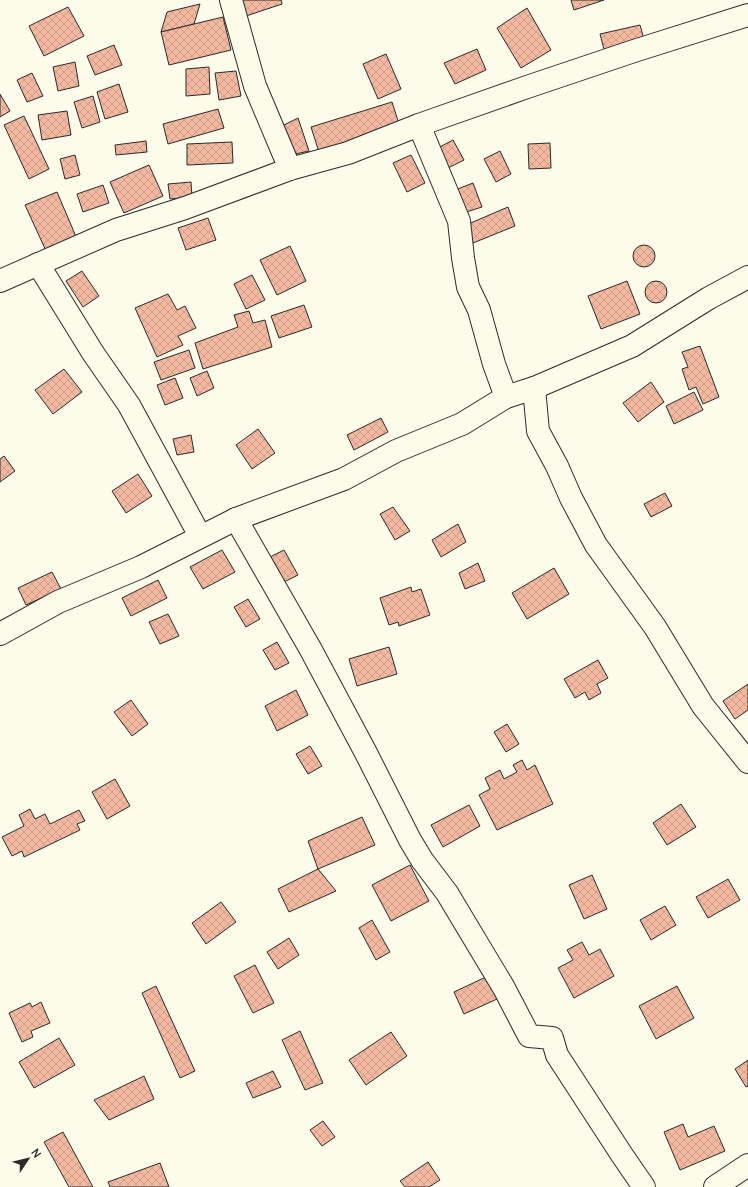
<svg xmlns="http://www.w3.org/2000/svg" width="748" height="1187" viewBox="0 0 748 1187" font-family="Manrope,sans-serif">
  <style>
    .building { fill: url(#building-cross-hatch); stroke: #2b2b2b }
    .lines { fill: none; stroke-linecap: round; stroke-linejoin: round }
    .minor-casing { stroke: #2b2b2b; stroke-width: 24 }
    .minor { stroke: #fdfbea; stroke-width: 22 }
  </style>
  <defs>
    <pattern id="building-cross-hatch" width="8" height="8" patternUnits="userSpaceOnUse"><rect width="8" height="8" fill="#f2b8a0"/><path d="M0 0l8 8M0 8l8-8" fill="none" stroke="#d09e8a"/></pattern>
  </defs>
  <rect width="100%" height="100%" fill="#fdfbea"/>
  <!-- building -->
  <g class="building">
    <polygon points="241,0 281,0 282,4 246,16"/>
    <polygon points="571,0 604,0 574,10"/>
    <polygon points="200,4 194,24 161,32 167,12"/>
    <polygon points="68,7 84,36 44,56 29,26"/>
    <polygon points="527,8 551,50 521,68 497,28"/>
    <polygon points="223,17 231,50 169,65 161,32"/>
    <polygon points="640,25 645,43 605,53 600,34"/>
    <polygon points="114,45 122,65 95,75 87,56"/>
    <polygon points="477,49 486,70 455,84 444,63"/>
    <polygon points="386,54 401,89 378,99 363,64"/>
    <polygon points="75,62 79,86 58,91 53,67"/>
    <polygon points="209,67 210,94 186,96 186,69"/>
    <polygon points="236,71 241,96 219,100 215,73"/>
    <polygon points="32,73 43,96 27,102 17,80"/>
    <polygon points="119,84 128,112 105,119 97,92"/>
    <polygon points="0,94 10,111 0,117"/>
    <polygon points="93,96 100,122 82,128 74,102"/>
    <polygon points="392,102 400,127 319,152 311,127"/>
    <polygon points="218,109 224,128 168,144 163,124"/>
    <polygon points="67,111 71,135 42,140 38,115"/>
    <polygon points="24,116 49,169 29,179 4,125"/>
    <polygon points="298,118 309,151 291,155 282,126"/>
    <polygon points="453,140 464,160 448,168 438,148"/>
    <polygon points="146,141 147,152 116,155 115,145"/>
    <polygon points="232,142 233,163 187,165 187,144"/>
    <polygon points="550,143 551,168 529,169 528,144"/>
    <polygon points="500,151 511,174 496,182 484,159"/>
    <polygon points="75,155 80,175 65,179 60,159"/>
    <polygon points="411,155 425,183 407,192 393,163"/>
    <polygon points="149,165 163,196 124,213 110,182"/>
    <polygon points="191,182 192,197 170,199 168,184"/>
    <polygon points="473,183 482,207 463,213 455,190"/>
    <polygon points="103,185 109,203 83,212 77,194"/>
    <polygon points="57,192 77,239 47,253 25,205"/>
    <polygon points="508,207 515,226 473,243 466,225"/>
    <polygon points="208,218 216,240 186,250 178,228"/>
    <circle cx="644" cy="256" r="11"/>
    <polygon points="290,246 306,281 277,295 260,260"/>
    <polygon points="82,271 99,296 83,307 66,281"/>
    <polygon points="252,275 265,300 246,309 234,284"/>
    <circle cx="656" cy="292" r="11"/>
    <polygon points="627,281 640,314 601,329 588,296"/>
    <polygon points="168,294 177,310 185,306 196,328 178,336 183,345 157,357 135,308"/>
    <polygon points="304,305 312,327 279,338 271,316"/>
    <polygon points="249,311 253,323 265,320 272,347 203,369 195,343 238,327 234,315"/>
    <polygon points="700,346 719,397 703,404 696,387 689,390 682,369 688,367 682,352"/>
    <polygon points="189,350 195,368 161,380 154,362"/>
    <polygon points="64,369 82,392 53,414 35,390"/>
    <polygon points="207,371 214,388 197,396 190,378"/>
    <polygon points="175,378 183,398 165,405 157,385"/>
    <polygon points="651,382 664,402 638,422 623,403"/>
    <polygon points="694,392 703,410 674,424 666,406"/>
    <polygon points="381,418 388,432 354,450 347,435"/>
    <polygon points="258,429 275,453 252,469 236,445"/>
    <polygon points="191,435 194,452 177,455 173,439"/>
    <polygon points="4,456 15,471 0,482 0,459"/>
    <polygon points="138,474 152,496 126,513 112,491"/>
    <polygon points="665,493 672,506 651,517 644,504"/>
    <polygon points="393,507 410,531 395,540 380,514"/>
    <polygon points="458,524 466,542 441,557 432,540"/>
    <polygon points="222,550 235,572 203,589 190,567"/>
    <polygon points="284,550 298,575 284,582 270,557"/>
    <polygon points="478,563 485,581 465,589 459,573"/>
    <polygon points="554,568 569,594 527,619 512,593"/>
    <polygon points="52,572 61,589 26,605 18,588"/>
    <polygon points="158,580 167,598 131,616 122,598"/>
    <polygon points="411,587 412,592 421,589 430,615 399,626 398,622 389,625 380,598"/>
    <polygon points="248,599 260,619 246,627 234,607"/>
    <polygon points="168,614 179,636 160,644 149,622"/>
    <polygon points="277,642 289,663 275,670 263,650"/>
    <polygon points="389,647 397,674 357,686 349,659"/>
    <polygon points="598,660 608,678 597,684 601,693 589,700 585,692 575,698 564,679"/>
    <polygon points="748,684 748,710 735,719 723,701"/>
    <polygon points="296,690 308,715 277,731 265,706"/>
    <polygon points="131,700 148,724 132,736 114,712"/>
    <polygon points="507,724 519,744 506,752 494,732"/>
    <polygon points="310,746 322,766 308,774 296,754"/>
    <polygon points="522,760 527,770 535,765 553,804 497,830 479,795 490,789 485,778 500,770 504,779 517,772 513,765"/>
    <polygon points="115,779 130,806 107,819 92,792"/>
    <polygon points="681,804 696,827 667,845 653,823"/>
    <polygon points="469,805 480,826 443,847 431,825"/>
    <polygon points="30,809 35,819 45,814 50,824 79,810 85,821 77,824 80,830 24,857 22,851 12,856 2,837 24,826 19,815"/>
    <polygon points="362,817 375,845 318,869 308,841"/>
    <polygon points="410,865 429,901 391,921 372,885"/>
    <polygon points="318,869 336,891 289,912 278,889"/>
    <polygon points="592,875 607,909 584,919 569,885"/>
    <polygon points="728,879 740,900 708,918 696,897"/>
    <polygon points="221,902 236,922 206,944 192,923"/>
    <polygon points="665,906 676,925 651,940 640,920"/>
    <polygon points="372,920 390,952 376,960 359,928"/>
    <polygon points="289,938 299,955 278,969 267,952"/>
    <polygon points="582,942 589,955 600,949 614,976 574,998 558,968 573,960 567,950"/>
    <polygon points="255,965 274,1003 253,1013 234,976"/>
    <polygon points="486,977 497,999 464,1014 454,992"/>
    <polygon points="156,986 195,1071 180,1078 142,993"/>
    <polygon points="677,986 694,1018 656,1039 639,1006"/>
    <polygon points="41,1002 50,1023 31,1031 33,1037 22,1042 9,1013 30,1003 32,1007"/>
    <polygon points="300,1031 323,1083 305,1090 282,1040"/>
    <polygon points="391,1032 407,1056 366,1085 349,1060"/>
    <polygon points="59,1038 75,1065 34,1088 19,1062"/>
    <polygon points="748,1060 748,1086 746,1087 735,1069"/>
    <polygon points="273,1071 281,1087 253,1098 246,1083"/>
    <polygon points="144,1076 154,1099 109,1120 94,1100"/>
    <polygon points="323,1121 335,1137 322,1146 310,1130"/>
    <polygon points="683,1124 688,1137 714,1126 725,1151 680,1170 664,1132"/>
    <polygon points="63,1132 93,1187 69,1187 44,1142"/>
    <polygon points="428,1162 440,1180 429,1187 405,1187 400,1181"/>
    <polygon points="160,1163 169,1187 110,1187 108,1182"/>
  </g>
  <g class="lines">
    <!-- minor casing -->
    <g class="minor-casing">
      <g id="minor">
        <polyline points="231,0 255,86 290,169"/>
        <polyline points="419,125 459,221 463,258 468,287 479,310 494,364 506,397"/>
        <polyline points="38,264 93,353 129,405 200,536"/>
        <polyline points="0,281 116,230 185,208 290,169 348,153 419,125 527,87 634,51 748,15"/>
        <polyline points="534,388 538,431 557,466 571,498 596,545 655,627 703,706 748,762"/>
        <polyline points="236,519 311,650 366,753 410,840 422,860 447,893 504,988 529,1036 552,1038 557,1055 622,1155 644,1187"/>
        <polyline points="0,634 58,602 141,567 236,519 344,479 396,451 462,424 506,397 534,388 632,346 709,298 748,277"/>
        <polyline points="715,1187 748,1165"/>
      </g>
    </g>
    <!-- minor -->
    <use href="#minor" class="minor"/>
  </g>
  <!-- north arrow -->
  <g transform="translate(28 1159) rotate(55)" stroke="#fdfbea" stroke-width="3" paint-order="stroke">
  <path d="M0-3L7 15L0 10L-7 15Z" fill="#2b2b2b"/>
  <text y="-6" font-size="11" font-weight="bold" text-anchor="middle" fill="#2b2b2b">N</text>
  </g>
</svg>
